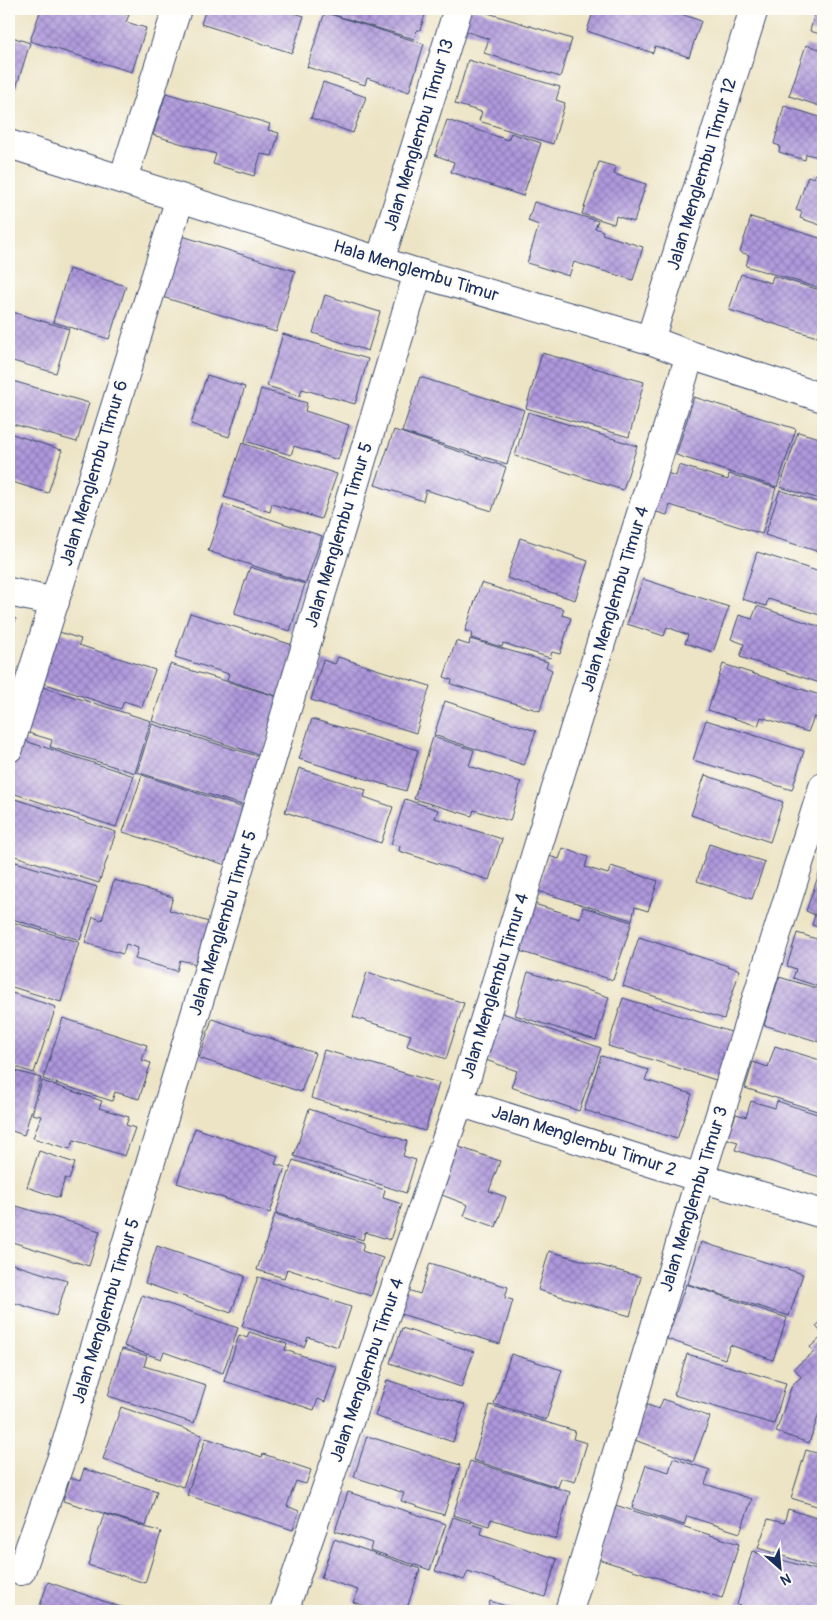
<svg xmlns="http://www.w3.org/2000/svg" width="832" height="1620" viewBox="0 0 832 1620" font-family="Pangolin,sans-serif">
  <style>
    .building { fill: url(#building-cross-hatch) }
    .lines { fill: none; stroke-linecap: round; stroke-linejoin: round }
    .minor-casing { stroke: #3a4a6d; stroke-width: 30 }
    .minor { stroke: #fff; stroke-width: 28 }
    .labels { text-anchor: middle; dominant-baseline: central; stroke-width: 4; stroke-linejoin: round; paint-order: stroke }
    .street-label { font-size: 18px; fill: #1b2f5e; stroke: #fdfcf7 }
  </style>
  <defs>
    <pattern id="building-cross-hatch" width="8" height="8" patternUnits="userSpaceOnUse" patternTransform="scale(1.25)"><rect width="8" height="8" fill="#af98dc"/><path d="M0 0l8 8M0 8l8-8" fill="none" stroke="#8e7cb6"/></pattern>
  </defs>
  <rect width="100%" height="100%" fill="#fdfcf7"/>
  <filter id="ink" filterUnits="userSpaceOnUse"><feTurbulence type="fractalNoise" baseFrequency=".02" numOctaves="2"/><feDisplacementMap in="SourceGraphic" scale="10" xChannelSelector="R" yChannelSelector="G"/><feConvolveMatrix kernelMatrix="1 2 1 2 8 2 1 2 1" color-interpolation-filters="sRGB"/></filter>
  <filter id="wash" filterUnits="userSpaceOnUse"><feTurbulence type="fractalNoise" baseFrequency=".0096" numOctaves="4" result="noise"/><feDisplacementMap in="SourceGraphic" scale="20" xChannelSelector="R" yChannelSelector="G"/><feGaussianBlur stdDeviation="1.12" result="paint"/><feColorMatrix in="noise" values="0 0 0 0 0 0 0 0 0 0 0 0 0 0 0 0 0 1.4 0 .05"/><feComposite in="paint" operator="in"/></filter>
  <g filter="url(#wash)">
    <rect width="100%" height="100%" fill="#ede4c5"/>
    <g id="blocks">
      <!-- building -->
      <g class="building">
        <polygon points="41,9 109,9 129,15 126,22 146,28 132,72 30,41"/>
        <polygon points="206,9 282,9 304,16 292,53 201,24"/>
        <polygon points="326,9 427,9 420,30 417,30 414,39 327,13 424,44 409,92 367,78 365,85 307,67"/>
        <polygon points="469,9 475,9 572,39 560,77 484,53 489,39 462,30"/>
        <polygon points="594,9 683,9 681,14 701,21 689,57 655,46 653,53 587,31"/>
        <polygon points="816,9 823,9 823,35 810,31"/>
        <polygon points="9,36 30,43 12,101 9,100"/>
        <polygon points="806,45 823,50 823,107 789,96"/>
        <polygon points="468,60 560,87 556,100 565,103 553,144 479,121 482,112 455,104"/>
        <polygon points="323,82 366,97 353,133 311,118"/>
        <polygon points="166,93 270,124 268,130 279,133 272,156 261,154 254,176 213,164 216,154 153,135"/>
        <polygon points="784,106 823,118 823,158 806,154 805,160 779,152 780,146 774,144"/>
        <polygon points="447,120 508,140 511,133 541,143 523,196 451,172 454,162 435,155"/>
        <polygon points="599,162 616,167 614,174 646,184 634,222 616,216 614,224 582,214"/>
        <polygon points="815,174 823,177 823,226 800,218 802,212 796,210 808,176 814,178"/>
        <polygon points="534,202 598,221 595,228 603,231 602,234 643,247 633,280 574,262 569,276 527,263 539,225 528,221"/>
        <polygon points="751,217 823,239 823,289 746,266 749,255 740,252"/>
        <polygon points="179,235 295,271 276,332 159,296"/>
        <polygon points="69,269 126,286 109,339 53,322"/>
        <polygon points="741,274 771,283 773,276 823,291 823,319 817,337 729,310"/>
        <polygon points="325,295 380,312 368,351 313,333"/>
        <polygon points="9,311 69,329 56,373 9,360"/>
        <polygon points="283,334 368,359 355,404 302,389 300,396 267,386"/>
        <polygon points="542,353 644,382 629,437 526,408"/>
        <polygon points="207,375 245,387 229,437 191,424"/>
        <polygon points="420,377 524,410 507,464 402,432"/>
        <polygon points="9,380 89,403 77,442 9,423"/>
        <polygon points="261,389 307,403 305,411 349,425 338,460 294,446 291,455 245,441"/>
        <polygon points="694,397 796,429 777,487 676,455"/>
        <polygon points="528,412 637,446 623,490 515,456"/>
        <polygon points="394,430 506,467 492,511 426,490 423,501 375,485"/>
        <polygon points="798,432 823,439 823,500 780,487"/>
        <polygon points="9,433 62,450 48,493 9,481"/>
        <polygon points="242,443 337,474 321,519 272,504 270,512 224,497"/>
        <polygon points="679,465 728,480 729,474 776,488 762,534 670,505 667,515 646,509 658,470 676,476"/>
        <polygon points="780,490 823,504 823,553 765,535"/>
        <polygon points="224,504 322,536 306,583 208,551"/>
        <polygon points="520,538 588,561 575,600 507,578"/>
        <polygon points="757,552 823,573 823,616 768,599 766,606 742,599"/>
        <polygon points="250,567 305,584 290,631 234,614"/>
        <polygon points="643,579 729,607 713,652 685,643 688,635 667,627 664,636 627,624"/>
        <polygon points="481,583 564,609 562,615 571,618 560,654 552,652 550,658 503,643 502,647 471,638 472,633 465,631"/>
        <polygon points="757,606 823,628 823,673 820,683 740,657 744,644 731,639 739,615 752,619"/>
        <polygon points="190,613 296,646 280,697 227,680 229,674 175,657"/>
        <polygon points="9,617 16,619 9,639"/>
        <polygon points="53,630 81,639 79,645 155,670 142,707 124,701 121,709 37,681"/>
        <polygon points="470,639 548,662 546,667 552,670 540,711 451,684 452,680 444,677 456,641 469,645"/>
        <polygon points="338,657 430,686 416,733 311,700 323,660 335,664"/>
        <polygon points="170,664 281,698 263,756 152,721"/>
        <polygon points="723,664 823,696 823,720 814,717 808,732 761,717 758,726 708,710"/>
        <polygon points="36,685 151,721 135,773 50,747 52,740 22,731"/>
        <polygon points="445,701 536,731 524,765 434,735"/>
        <polygon points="312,719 418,750 406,791 299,759"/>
        <polygon points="706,720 804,751 792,790 693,760"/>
        <polygon points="152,724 263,758 248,807 137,772"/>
        <polygon points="433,737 474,750 469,766 521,782 510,821 474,810 472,816 414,799"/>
        <polygon points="19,739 134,776 116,827 9,792 9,771"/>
        <polygon points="299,768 366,790 364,797 393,807 381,843 285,812"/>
        <polygon points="142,775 247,809 229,866 123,832"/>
        <polygon points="705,775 783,802 770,842 691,815"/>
        <polygon points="9,797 116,832 99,883 9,854"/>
        <polygon points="405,799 438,810 435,818 502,839 489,880 399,851 400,846 391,844"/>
        <polygon points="709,844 765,862 752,899 697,881"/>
        <polygon points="563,848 588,857 585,867 608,874 611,866 658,881 648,911 635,907 632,920 538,891 549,856 559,859"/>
        <polygon points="9,860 97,887 80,940 9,918"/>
        <polygon points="820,871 823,872 823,929 812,925 815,915 806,911"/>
        <polygon points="114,880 173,897 169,910 212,923 200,965 180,960 177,971 135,959 138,948 126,944 123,954 85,943 93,917 102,920"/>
        <polygon points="531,903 580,918 583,907 632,922 613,980 516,950"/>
        <polygon points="9,921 79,942 61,1002 9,986"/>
        <polygon points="797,933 823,941 823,988 793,978 796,969 787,966"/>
        <polygon points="639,937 740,970 724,1019 623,986"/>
        <polygon points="367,972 464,1003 446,1059 407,1046 411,1035 353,1017"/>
        <polygon points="528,972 609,997 596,1040 515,1015"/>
        <polygon points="779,977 823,990 823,1043 764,1025"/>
        <polygon points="9,992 56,1007 34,1073 9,1065"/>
        <polygon points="623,998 734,1033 719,1081 608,1046"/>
        <polygon points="500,1012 601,1048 579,1111 511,1087 517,1071 483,1059"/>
        <polygon points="63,1018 147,1045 142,1060 151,1063 139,1099 115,1092 112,1101 43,1079"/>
        <polygon points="212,1019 315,1053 301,1092 199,1058"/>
        <polygon points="775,1046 823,1061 823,1113 745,1088 753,1062 768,1067"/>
        <polygon points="324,1050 439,1083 425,1131 311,1098"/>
        <polygon points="601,1056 649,1070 645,1080 692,1094 677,1139 584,1110"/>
        <polygon points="9,1069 41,1078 24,1135 9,1130"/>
        <polygon points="42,1081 102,1101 99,1108 129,1117 126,1125 135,1128 125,1156 74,1140 70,1149 33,1138 41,1116 32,1114"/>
        <polygon points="751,1101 775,1108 777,1101 823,1116 823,1178 735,1150 738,1142 727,1139 736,1114 746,1117"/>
        <polygon points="309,1109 407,1141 403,1156 416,1160 406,1193 294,1156"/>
        <polygon points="195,1128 278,1156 275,1164 285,1167 270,1213 177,1183"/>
        <polygon points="459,1147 500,1161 489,1191 506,1197 496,1227 464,1216 468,1205 442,1195"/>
        <polygon points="39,1151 75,1163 69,1180 65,1178 59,1198 27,1187"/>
        <polygon points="293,1160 385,1190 383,1198 402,1204 390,1240 365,1232 363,1240 276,1213"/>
        <polygon points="10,1204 100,1231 89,1266 9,1241 9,1209"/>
        <polygon points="275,1214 364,1243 362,1251 383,1258 371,1296 287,1269 284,1278 257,1270"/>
        <polygon points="701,1242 803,1274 789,1316 688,1284"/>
        <polygon points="157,1246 245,1276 231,1313 145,1283"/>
        <polygon points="549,1251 641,1277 630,1316 538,1290"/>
        <polygon points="9,1263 67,1281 56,1316 9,1301"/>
        <polygon points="430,1263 508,1287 505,1298 513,1300 500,1344 394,1312 402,1288 420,1294"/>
        <polygon points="258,1277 351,1307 338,1347 308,1337 304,1347 242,1326"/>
        <polygon points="686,1284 787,1318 773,1360 730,1345 725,1359 667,1339"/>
        <polygon points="142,1295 238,1328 223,1373 164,1352 161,1359 124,1346"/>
        <polygon points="823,1320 823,1335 816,1326"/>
        <polygon points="402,1328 474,1352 461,1387 390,1363"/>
        <polygon points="249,1332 287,1344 285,1350 337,1367 325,1402 318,1399 314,1410 224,1381 239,1335 247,1338"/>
        <polygon points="823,1336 823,1402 809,1443 776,1432 792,1385 801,1377 794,1368 814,1352 810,1347"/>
        <polygon points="122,1349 147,1356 144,1366 206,1385 194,1423 108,1396"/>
        <polygon points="511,1354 562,1370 546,1420 494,1404"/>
        <polygon points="687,1354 786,1383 774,1424 674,1395"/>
        <polygon points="387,1380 465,1405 453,1442 375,1416"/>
        <polygon points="663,1399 710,1417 693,1462 632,1439 645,1404 659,1409"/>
        <polygon points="490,1405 575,1431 573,1439 587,1443 575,1482 561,1478 558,1487 473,1460"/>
        <polygon points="121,1407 202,1435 183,1487 103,1459"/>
        <polygon points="367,1436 460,1465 444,1515 401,1501 404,1493 354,1477"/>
        <polygon points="206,1438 262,1457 263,1454 311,1470 306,1484 296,1481 287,1506 299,1511 293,1530 187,1495"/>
        <polygon points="806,1450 823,1455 823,1508 791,1498"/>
        <polygon points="673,1458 710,1470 705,1484 752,1499 740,1533 687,1516 684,1525 632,1508 646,1465 669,1472"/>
        <polygon points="470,1461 570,1492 556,1539 491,1519 489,1526 453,1515"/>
        <polygon points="84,1469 157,1491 146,1526 63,1501 70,1478 80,1481"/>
        <polygon points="348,1492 446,1524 430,1570 370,1550 372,1543 335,1531"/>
        <polygon points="615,1505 739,1544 722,1598 598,1559"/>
        <polygon points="788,1509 823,1520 823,1569 758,1548 768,1519 784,1523"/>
        <polygon points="104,1514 161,1532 145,1583 88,1565"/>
        <polygon points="453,1517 483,1527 481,1534 557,1559 545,1597 468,1571 464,1580 435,1571"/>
        <polygon points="334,1539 420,1569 406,1611 380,1611 353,1602 358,1590 321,1578"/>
        <polygon points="752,1551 823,1572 823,1611 760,1611 737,1605"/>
        <polygon points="48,1582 132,1611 38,1611"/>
        <polygon points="490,1601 522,1611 487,1611"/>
      </g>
    </g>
  </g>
  <g filter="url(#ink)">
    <use href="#blocks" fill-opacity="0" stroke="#3a4a6d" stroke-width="1"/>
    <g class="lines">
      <!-- minor casing -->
      <g class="minor-casing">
        <g id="minor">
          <polyline points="9,144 418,273 650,340 690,355 823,398"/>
          <polyline points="123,179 177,9"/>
          <polyline points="380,261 458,9"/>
          <polyline points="650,340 754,9"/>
          <polyline points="9,592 55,602"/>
          <polyline points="9,748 180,198"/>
          <polyline points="459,1102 700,1178 823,1214"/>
          <polyline points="21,1571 62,1457 418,273"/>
          <polyline points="284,1611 459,1102 690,355"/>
          <polyline points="569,1611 700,1178 823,787"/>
        </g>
      </g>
      <!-- minor -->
      <use href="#minor" class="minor"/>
    </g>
  </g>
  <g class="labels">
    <!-- street labels -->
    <g class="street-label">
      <text transform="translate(419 135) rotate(-73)">Jalan Menglembu Timur 13</text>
      <text transform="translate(702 174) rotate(-73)">Jalan Menglembu Timur 12</text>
      <text transform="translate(416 271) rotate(17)">Hala Menglembu Timur</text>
      <text transform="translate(94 473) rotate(-73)">Jalan Menglembu Timur 6</text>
      <text transform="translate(339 535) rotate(-73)">Jalan Menglembu Timur 5</text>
      <text transform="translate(615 599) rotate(-73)">Jalan Menglembu Timur 4</text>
      <text transform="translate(223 923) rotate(-73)">Jalan Menglembu Timur 5</text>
      <text transform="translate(495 986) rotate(-73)">Jalan Menglembu Timur 4</text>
      <text transform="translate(584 1141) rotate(18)">Jalan Menglembu Timur 2</text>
      <text transform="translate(694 1199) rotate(-73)">Jalan Menglembu Timur 3</text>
      <text transform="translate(106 1311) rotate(-73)">Jalan Menglembu Timur 5</text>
      <text transform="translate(367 1370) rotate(-71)">Jalan Menglembu Timur 4</text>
    </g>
  </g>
  <!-- margin -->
  <rect width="832" height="1620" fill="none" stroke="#fdfcf7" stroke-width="30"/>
  <!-- north arrow -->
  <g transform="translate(780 1568) rotate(153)" stroke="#fdfcf7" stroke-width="4" paint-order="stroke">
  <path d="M0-4L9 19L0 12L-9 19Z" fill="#1b2f5e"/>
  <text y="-8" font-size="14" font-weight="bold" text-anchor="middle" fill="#1b2f5e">N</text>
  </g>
</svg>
